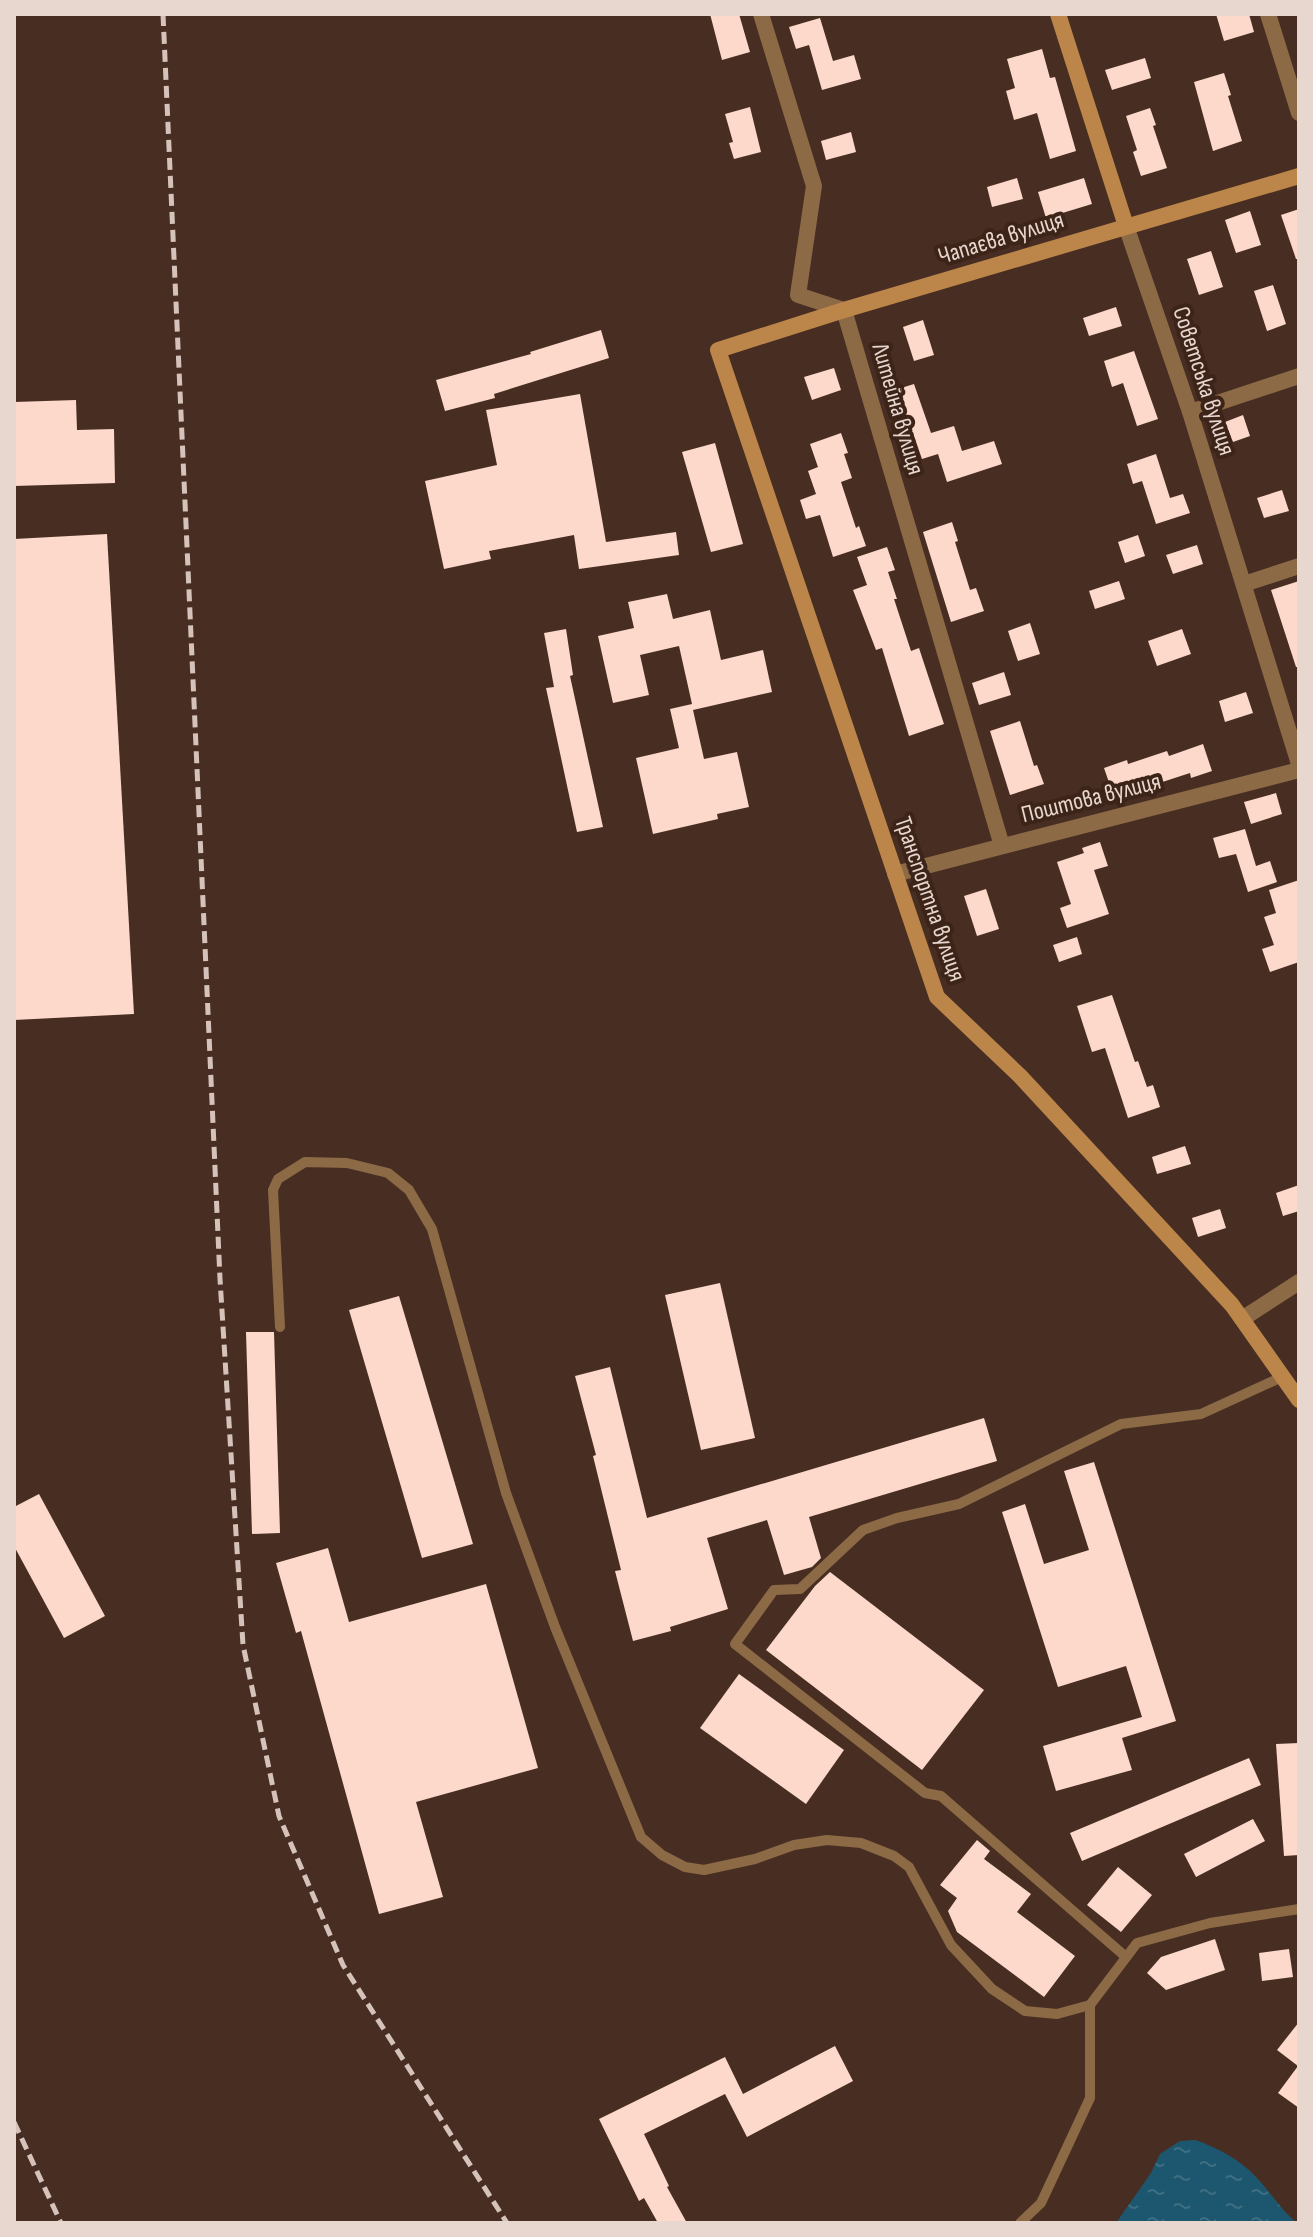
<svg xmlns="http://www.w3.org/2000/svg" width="1313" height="2237" viewBox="0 0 1313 2237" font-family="'Sofia Sans Condensed',sans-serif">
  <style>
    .water { fill: url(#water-ripples) }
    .building { fill: #fcd9ca }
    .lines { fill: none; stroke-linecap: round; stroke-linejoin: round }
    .lane { stroke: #8c6a46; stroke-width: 10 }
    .street { stroke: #8c6a46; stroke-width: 16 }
    .secondary { stroke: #bc864a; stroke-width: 16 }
    .rail { stroke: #d5c3bb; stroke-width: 5; stroke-dasharray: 12 6; stroke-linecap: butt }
    .labels { text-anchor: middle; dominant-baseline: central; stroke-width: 8; stroke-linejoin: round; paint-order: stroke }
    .street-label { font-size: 24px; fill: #e8d7cf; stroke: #3d2418 }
  </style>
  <defs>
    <pattern id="water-ripples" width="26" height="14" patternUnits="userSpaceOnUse" patternTransform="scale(2)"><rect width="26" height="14" fill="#1c576f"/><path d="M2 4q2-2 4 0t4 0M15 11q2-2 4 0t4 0" fill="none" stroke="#3d6e82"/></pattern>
  </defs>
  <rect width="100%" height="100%" fill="#482e22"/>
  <!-- water -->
  <path class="water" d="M1195 2140C1216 2147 1239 2159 1255 2176 1270 2191 1280 2209 1297 2223H1116L1151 2173 1160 2154 1180 2141Z"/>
  <!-- building -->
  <g class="building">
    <polygon points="710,14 739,14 750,52 722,60"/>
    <polygon points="1216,14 1249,14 1254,32 1224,41"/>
    <polygon points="820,18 833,61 854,55 861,79 822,90 809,45 796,49 789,27"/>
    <polygon points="1042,49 1050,78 1055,77 1076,151 1050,159 1037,113 1014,120 1006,91 1015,88 1007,59"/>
    <polygon points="1145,58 1151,78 1112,90 1105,70"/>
    <polygon points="1224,73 1231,95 1228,96 1242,141 1213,151 1194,82"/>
    <polygon points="750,107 761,152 734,159 729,143 733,142 725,114"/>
    <polygon points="1150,108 1156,125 1153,126 1167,168 1141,176 1133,152 1137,150 1126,116"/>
    <polygon points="851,132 856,152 826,160 821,141"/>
    <polygon points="1017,178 1023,199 992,207 987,187"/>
    <polygon points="1084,178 1092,204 1046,218 1038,192"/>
    <polygon points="1299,209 1299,259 1296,259 1281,215"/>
    <polygon points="1250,211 1261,245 1236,253 1225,220"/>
    <polygon points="1211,251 1223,287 1199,295 1187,259"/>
    <polygon points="1273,285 1286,324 1267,331 1254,291"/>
    <polygon points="1116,307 1122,326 1089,336 1083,318"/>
    <polygon points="923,320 934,355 914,361 903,327"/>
    <polygon points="601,330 609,358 494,394 495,398 445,411 436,380 531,354 530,352"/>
    <polygon points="1134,351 1158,419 1137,426 1123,383 1112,387 1104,361"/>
    <polygon points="834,368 841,390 812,400 804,377"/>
    <polygon points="914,384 931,433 954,426 962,451 994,441 1002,464 947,482 938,454 922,459 914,436 901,440 885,393"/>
    <polygon points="580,394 606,542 676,532 679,555 579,569 574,535 489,551 491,559 444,569 425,481 497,465 486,410"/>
    <polygon points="76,400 77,430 114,429 115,483 14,486 14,402"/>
    <polygon points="1243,415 1250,436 1233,442 1225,422"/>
    <polygon points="841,433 848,453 844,454 852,478 841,482 856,528 859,526 866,546 833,557 820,515 806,519 800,500 816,494 808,471 818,467 810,444"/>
    <polygon points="715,443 743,544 711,552 682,452"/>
    <polygon points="1156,454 1170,498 1183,494 1190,513 1156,524 1142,481 1133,484 1127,464"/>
    <polygon points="1282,490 1289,511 1264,518 1257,498"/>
    <polygon points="952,522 958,541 955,542 970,590 976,588 984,611 951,622 923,532"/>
    <polygon points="107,534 134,1014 14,1020 14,539"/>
    <polygon points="1138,535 1145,556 1125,563 1118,542"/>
    <polygon points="1197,545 1203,564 1173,574 1166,555"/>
    <polygon points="887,547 895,570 888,572 897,599 894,599 911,651 919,648 944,724 909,736 882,648 876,650 853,590 867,585 857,557"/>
    <polygon points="1119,581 1125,599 1095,609 1089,591"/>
    <polygon points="1299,581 1299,667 1296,667 1271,590"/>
    <polygon points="667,594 673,619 710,610 721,660 763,650 772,692 693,710 704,759 737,752 749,807 717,814 718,819 653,834 636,758 679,748 670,709 692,704 679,646 640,655 649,695 613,703 598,636 634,628 628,602"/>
    <polygon points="1030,623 1040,654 1018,661 1008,631"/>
    <polygon points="566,629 573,675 570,676 603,827 577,832 546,688 554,687 544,633"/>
    <polygon points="1182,629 1191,654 1157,666 1148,641"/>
    <polygon points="1004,672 1011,695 979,705 972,683"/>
    <polygon points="1246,692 1253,713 1225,722 1219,701"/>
    <polygon points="1020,721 1034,766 1037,765 1044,784 1010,795 990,731"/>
    <polygon points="1203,744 1212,771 1191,778 1190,773 1144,788 1143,784 1113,794 1104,768 1127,760 1128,764 1167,751 1169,756"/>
    <polygon points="1276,793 1282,814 1251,824 1244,802"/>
    <polygon points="1245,829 1256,866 1270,861 1277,882 1248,892 1236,854 1219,858 1213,838"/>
    <polygon points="1100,842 1108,866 1094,870 1109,914 1067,928 1060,908 1071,904 1057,862 1084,853 1082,848"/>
    <polygon points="1299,880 1299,962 1270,972 1262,949 1274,945 1264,917 1276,913 1269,890"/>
    <polygon points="986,889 999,929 977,936 964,896"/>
    <polygon points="1077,937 1082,954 1059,962 1053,945"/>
    <polygon points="1112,995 1135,1062 1138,1061 1147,1087 1153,1085 1160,1107 1128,1118 1105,1048 1092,1052 1077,1006"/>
    <polygon points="1185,1146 1191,1164 1157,1174 1152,1157"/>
    <polygon points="1299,1185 1299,1211 1283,1216 1276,1193"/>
    <polygon points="1220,1209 1226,1228 1198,1237 1192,1218"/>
    <polygon points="720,1283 755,1438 701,1450 665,1295"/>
    <polygon points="399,1296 473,1544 422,1558 349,1310"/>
    <polygon points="246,1332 274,1332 280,1533 252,1534"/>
    <polygon points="610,1367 647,1518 984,1418 997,1461 809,1517 821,1558 812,1567 784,1575 767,1520 707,1538 728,1609 670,1627 671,1631 633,1641 615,1571 621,1570 593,1456 596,1455 575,1376"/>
    <polygon points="1094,1462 1176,1721 1122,1738 1132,1770 1056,1791 1043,1746 1142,1717 1126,1666 1058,1687 1002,1512 1025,1504 1044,1564 1089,1550 1064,1471"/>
    <polygon points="39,1494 105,1616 64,1638 14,1546 14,1507"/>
    <polygon points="328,1548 349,1622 486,1584 538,1768 416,1802 443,1897 379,1914 301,1631 296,1633 276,1563"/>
    <polygon points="830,1572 984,1690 922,1770 766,1650 815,1586"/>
    <polygon points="739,1674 844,1750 806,1804 700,1728"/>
    <polygon points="1299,1743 1299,1855 1284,1856 1276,1744"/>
    <polygon points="1249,1758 1261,1785 1082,1861 1070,1833"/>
    <polygon points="1253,1819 1265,1841 1196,1877 1184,1854"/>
    <polygon points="977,1840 990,1851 984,1859 1031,1894 1017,1912 1075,1956 1044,1997 957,1932 948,1911 957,1898 940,1885"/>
    <polygon points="1118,1867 1152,1895 1121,1932 1087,1905"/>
    <polygon points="1215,1939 1225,1970 1166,1990 1147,1973 1161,1957"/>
    <polygon points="1289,1949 1293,1977 1262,1981 1259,1953"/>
    <polygon points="1299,2022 1299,2108 1278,2093 1298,2066 1277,2050"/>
    <polygon points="835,2046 853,2081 747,2137 725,2094 644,2134 669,2186 667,2187 687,2223 658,2223 644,2198 639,2201 599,2119 725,2057 743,2094"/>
  </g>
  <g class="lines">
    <!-- lane -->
    <g class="lane">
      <polyline points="280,1327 273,1190 278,1179 305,1162 347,1163 388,1173 409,1190 432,1229 506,1493 555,1627 641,1837 662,1855 685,1867 704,1870 755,1859 794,1845 827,1840 861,1843 894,1856 909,1867 951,1945 992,1989 1025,2011 1057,2014 1090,2005"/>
      <polyline points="1126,1957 941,1796 925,1793 735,1644 774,1590 800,1589 863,1530 897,1518 959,1504 1121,1424 1201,1414 1282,1377"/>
      <polyline points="1020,2223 1041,2203 1090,2098 1090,2005 1137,1943 1210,1923 1299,1909"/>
    </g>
    <!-- street -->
    <g class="street">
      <polyline points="761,14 814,186 798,295 844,310 1002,846"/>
      <polyline points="1268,14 1299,113"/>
      <polyline points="1126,226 1190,412 1299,764"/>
      <polyline points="1190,412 1299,376"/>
      <polyline points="1244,584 1299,566"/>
      <polyline points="895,874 1299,770"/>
      <polyline points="1242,1319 1299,1282"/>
    </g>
    <!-- secondary -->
    <g class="secondary">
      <polyline points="1058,14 1126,226"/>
      <polyline points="1299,176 844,310 718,350 937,997 1020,1076 1232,1305 1299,1400"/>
    </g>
    <!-- rail -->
    <g class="rail">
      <polyline points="163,14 220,1279 243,1645 279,1816 343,1965 507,2223"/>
      <polyline points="14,2122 61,2223"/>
    </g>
  </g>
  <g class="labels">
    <!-- street labels -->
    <g class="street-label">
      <text transform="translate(1001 238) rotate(-17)">Чапаєва вулиця</text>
      <text transform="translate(1204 381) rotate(72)">Советська вулиця</text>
      <text transform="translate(898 409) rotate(74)">Литейна вулиця</text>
      <text transform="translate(1091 798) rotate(-14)">Поштова вулиця</text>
      <text transform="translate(930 899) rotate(71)">Транспортна вулиця</text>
    </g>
  </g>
  <!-- border -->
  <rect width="1313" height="2237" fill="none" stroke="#e8d7cf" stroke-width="32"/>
</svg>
